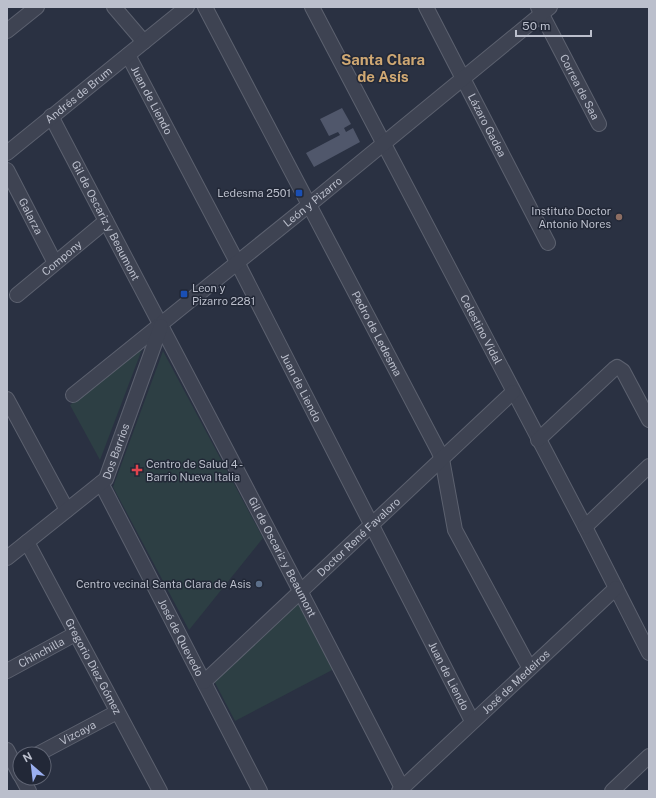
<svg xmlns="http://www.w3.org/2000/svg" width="656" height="798" viewBox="0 0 656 798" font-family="'Public Sans',sans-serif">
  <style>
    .green { fill: #2d3f44 }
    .building { fill: #50576b }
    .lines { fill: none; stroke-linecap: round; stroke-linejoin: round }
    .minor-casing { stroke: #5c616f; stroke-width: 16 }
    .minor { stroke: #3e4352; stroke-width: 14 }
    .transit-dot { fill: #1a4fb4; stroke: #222837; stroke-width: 1.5 }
    .education-dot { fill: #8d6e63; stroke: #222837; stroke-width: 1.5 }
    .health-dot { fill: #e0444e; stroke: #222837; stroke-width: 1.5 }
    .service-dot { fill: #5c6f8a; stroke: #222837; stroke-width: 1.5 }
    .labels { text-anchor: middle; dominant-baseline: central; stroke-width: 3; stroke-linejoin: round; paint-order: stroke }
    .street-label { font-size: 11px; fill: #bbbfcc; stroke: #222837 }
    .poi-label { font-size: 11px; fill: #bbbfcc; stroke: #222837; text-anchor: end }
    .district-label { font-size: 15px; font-weight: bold; fill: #cfa873; stroke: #222837 }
  </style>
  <rect width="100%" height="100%" fill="#2a3142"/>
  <!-- green -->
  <g class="green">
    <polygon points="144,344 100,460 70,405"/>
    <polygon points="163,351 263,538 189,630 113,487"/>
    <polygon points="297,599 334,669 235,721 212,677"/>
  </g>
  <!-- building -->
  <polygon class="building" points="342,108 351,124 344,128 346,132 353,128 360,142 314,167 306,153 340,135 338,132 329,136 320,119"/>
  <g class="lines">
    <!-- minor casing -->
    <g class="minor-casing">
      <g id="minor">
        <polyline points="114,7 144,42"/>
        <path id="s1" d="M205 7 438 450 442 459 455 530 529 667"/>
        <path id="s2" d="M312 7 585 527 649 653"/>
        <path id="s3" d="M426 7 548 243"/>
        <path id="s4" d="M538 7 599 124"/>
        <polyline points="7,31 37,7"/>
        <path id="s5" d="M128 55 237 262 472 721"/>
        <path id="s6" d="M51 116C168 340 287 563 402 788"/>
        <path id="s7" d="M7 153 187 7"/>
        <path id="s8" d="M7 170 55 263"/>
        <path id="s9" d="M17 295 106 221"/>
        <path id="s10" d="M73 395 310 204 550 7"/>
        <polyline points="7,399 67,510"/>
        <polyline points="538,440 614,369 617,367 623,371 649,420"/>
        <path id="s11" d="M101 483 260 791"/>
        <polyline points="585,527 649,466"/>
        <path id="s12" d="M27 542 160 791"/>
        <path id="s13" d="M7 558 106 479 161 326"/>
        <path id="s14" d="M7 671 75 634"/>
        <path id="s15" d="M204 682 513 392"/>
        <polyline points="7,750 20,775"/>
        <path id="s16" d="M38 754 117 712"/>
        <polyline points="22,778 29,791"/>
        <path id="s17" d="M399 791 616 588"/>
        <polyline points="612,791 649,756"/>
      </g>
    </g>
    <!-- minor -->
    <use href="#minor" class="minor"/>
  </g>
  <!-- markers -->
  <g class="transit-dot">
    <rect x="295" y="189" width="8" height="8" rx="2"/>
    <rect x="180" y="290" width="8" height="8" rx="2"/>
  </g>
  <circle class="education-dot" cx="619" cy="217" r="4"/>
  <path class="health-dot" d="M135 464h4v4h4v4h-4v4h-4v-4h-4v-4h4z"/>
  <circle class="service-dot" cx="259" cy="584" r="4"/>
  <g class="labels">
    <!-- street labels -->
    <g class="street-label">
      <text stroke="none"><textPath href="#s4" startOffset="90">Correa de Saa</textPath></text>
      <text stroke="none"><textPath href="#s7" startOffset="92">Andrés de Brum</textPath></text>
      <text stroke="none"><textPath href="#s5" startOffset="51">Juan de Liendo</textPath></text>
      <text stroke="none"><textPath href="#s3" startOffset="133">Lázaro Gadea</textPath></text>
      <text stroke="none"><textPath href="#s10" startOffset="308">León y Pizarro</textPath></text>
      <text stroke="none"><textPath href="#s8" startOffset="52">Galarza</textPath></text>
      <text stroke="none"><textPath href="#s6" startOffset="118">Gil de Oscariz y Beaumont</textPath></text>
      <text stroke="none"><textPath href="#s9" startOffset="58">Compony</textPath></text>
      <text stroke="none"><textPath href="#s2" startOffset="364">Celestino Vidal</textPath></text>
      <text stroke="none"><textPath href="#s1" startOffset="369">Pedro de Ledesma</textPath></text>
      <text stroke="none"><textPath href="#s5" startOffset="375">Juan de Liendo</textPath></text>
      <text stroke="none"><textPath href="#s13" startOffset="156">Dos Barrios</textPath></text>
      <text stroke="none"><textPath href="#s15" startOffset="212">Doctor René Favaloro</textPath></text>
      <text stroke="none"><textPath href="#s6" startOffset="498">Gil de Oscariz y Beaumont</textPath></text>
      <text stroke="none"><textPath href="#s11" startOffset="174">José de Quevedo</textPath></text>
      <text stroke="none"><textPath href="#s14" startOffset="39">Chinchilla</textPath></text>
      <text stroke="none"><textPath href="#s12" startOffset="141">Gregorio Diez Gómez</textPath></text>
      <text stroke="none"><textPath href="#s5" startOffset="699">Juan de Liendo</textPath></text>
      <text stroke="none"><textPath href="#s17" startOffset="160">José de Medeiros</textPath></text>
      <text stroke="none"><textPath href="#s16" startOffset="45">Vizcaya</textPath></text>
    </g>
    <!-- poi labels -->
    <g class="poi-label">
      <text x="291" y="193">Ledesma 2501</text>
      <text x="611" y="211">Instituto Doctor<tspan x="611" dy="13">Antonio Nores</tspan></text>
      <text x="192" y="288" text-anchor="start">Leon y<tspan x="192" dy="13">Pizarro 2281</tspan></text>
      <text x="146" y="464" text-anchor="start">Centro de Salud 4 -<tspan x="146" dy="13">Barrio Nueva Italia</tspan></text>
      <text x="251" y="584">Centro vecinal Santa Clara de Asis</text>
    </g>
    <!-- district labels -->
    <g class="district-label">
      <text x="383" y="59">Santa Clara<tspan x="383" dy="17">de Asís</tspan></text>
    </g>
  </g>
  <!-- border -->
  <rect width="656" height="798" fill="none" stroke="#bbbfcc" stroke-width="16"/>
  <!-- north arrow -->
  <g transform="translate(32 766) rotate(332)"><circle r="19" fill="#222837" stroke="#5f6473"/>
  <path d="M0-3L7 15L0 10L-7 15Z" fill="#9bb0f1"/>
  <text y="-6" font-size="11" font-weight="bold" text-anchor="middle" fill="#bbbfcc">N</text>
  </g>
  <!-- scale -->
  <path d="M516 30v6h75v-6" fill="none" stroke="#bbbfcc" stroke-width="2"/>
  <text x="522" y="30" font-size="12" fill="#bbbfcc" stroke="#222837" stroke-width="3" paint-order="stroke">50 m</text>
</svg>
